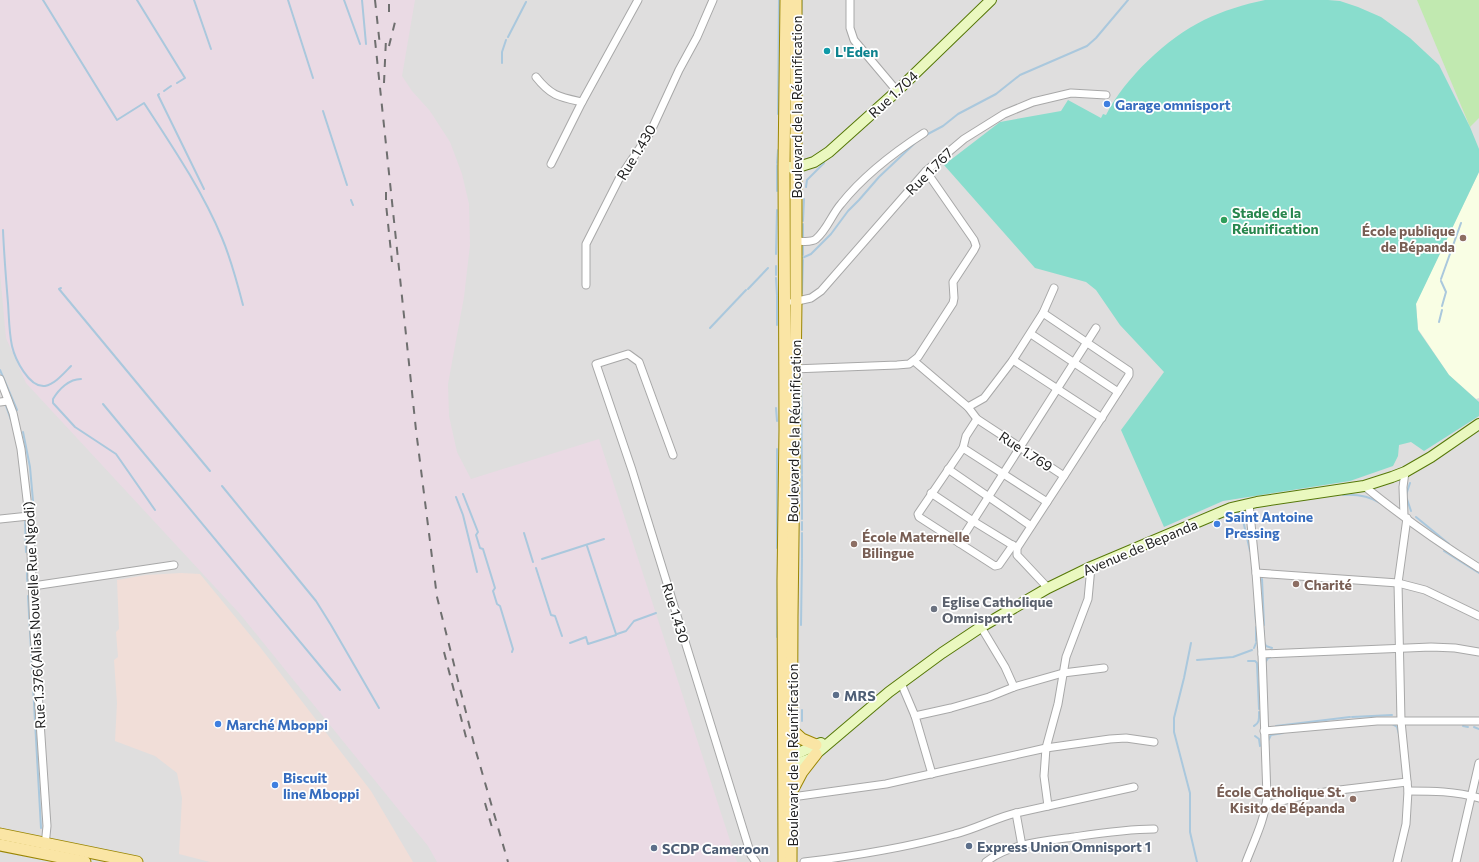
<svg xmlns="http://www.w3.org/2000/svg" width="1479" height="862" viewBox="0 0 1479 862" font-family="Commissioner,sans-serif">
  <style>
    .residential { fill: #dfdede }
    .commercial { fill: #f1ded8 }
    .industrial { fill: #eadae4 }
    .education { fill: #f9fee4 }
    .grass { fill: #c1e9b0 }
    .pitch { fill: #89ddcd }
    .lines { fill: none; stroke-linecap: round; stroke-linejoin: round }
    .stream { stroke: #aac8dd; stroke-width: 2 }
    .street-casing { stroke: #a8a8a8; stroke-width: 9 }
    .secondary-casing { stroke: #567808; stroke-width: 12 }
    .primary-casing { stroke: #9a8604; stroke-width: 13 }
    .street { stroke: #fff; stroke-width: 7 }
    .secondary { stroke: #eaf8bf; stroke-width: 10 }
    .primary { stroke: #fae5a5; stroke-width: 11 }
    .rail { stroke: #6f6f6f; stroke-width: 2; stroke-dasharray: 8 8; stroke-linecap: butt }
    .culture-dot { fill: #0f9aa8; stroke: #fff; stroke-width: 1.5 }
    .shop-dot { fill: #3f7fe0; stroke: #fff; stroke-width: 1.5 }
    .leisure-dot { fill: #2e9e5b; stroke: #fff; stroke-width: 1.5 }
    .education-dot { fill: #8d6e63; stroke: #fff; stroke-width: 1.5 }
    .worship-dot { fill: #6b7280; stroke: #fff; stroke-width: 1.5 }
    .service-dot { fill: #5c6f8a; stroke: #fff; stroke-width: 1.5 }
    .labels { text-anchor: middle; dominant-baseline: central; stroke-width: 3.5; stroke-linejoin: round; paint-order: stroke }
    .culture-label { font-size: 14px; font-weight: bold; fill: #0d838f; stroke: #fff; text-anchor: start }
    .street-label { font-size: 14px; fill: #212121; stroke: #fff }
    .shop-label { font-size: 14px; font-weight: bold; fill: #366cbe; stroke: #fff; text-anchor: start }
    .leisure-label { font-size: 14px; font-weight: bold; fill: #27864d; stroke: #fff; text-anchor: start }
    .education-label { font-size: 14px; font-weight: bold; fill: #785e54; stroke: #fff; text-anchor: end }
    .worship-label { font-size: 14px; font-weight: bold; fill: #5b616d; stroke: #fff; text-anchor: start }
    .service-label { font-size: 14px; font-weight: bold; fill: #4e5e75; stroke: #fff; text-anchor: start }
  </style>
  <rect width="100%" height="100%" fill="#f1f0e8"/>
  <!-- residential -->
  <rect class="residential" x="0" y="0" width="1479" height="862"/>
  <!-- commercial -->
  <polygon class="commercial" points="181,573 200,574 260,647 371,791 413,862 210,862 179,854 182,798 177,773 155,756 115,741 117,703 114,660 118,657 116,632 119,629 117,580 146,575"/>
  <!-- industrial -->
  <polygon class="industrial" points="0,0 415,0 402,76 412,91 430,111 450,142 462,174 469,204 470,245 464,297 448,384 449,416 457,452 471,479 599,439 737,862 437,862 428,846 240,614 26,383 6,338 0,273"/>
  <!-- education -->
  <polygon class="education" points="1479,172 1479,398 1476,399 1449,375 1418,329 1416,303"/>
  <!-- grass -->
  <polygon class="grass" points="1417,0 1479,0 1479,118 1470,127"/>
  <!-- pitch -->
  <path class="pitch" d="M1265 0H1328L1340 1 1358 7 1381 17 1410 38 1439 65 1470 127 1479 149V172L1416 304 1418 330 1449 375 1479 402V416L1424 451 1411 442 1399 445 1398 456 1393 466 1350 481 1223 501 1164 527 1121 430 1164 372 1120 325 1096 290 1086 282 1035 268 944 165 1000 122 1061 111 1068 100 1101 118 1103 114 1106 115C1125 78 1167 38 1204 20 1222 11 1245 4 1265 0Z"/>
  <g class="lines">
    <!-- stream -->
    <g class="stream">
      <path d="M43 0 117 120 144 103C172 146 202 190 222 238 231 259 237 282 243 305"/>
      <polyline points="137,0 185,78 177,83"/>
      <polyline points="194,0 211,49"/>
      <polyline points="288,0 313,78"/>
      <polyline points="344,0 360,44"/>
      <polyline points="362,0 366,44"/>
      <polyline points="801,31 802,0"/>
      <polyline points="508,37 526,2"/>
      <polyline points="502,63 502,52 506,40"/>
      <polyline points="164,91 171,86"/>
      <polyline points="159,94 158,95 204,189"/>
      <polyline points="323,111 347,185"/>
      <polyline points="778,114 779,0"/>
      <polyline points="926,135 943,126 958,114 996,94 1020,75 1087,46 1096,38 1128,0"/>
      <polyline points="777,163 778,150"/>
      <polyline points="806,187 807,180 824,163"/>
      <polyline points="777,191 777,165"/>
      <polyline points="351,200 353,205"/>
      <polyline points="803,221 804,199"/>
      <polyline points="803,224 803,239"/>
      <path d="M3 230C4 254 6 279 8 303 9 317 9 332 12 346 15 359 29 388 45 386 55 384 64 373 71 366"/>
      <polyline points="803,243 803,255"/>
      <polyline points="776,254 777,210"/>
      <polyline points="802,258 811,254 831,234 848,211 859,200 879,177 915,143"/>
      <polyline points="776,275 776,266"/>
      <polyline points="776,278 777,295"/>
      <polyline points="1441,279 1461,223"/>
      <polyline points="1441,281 1446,292 1442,306"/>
      <polyline points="61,288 59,289 210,471"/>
      <polyline points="748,289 768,268"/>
      <polyline points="802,293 803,260"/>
      <polyline points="777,296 777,325"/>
      <polyline points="1439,322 1442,310"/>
      <polyline points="710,328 746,290"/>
      <polyline points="801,367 801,314"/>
      <polyline points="0,370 17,410"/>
      <polyline points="801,371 802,474"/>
      <path d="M81 379C69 379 59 389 53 399V403L75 427 116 454 155 510"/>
      <polyline points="5,403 11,420"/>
      <polyline points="103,404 340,690"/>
      <polyline points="776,408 777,421"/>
      <polyline points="23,432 30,467 33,501"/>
      <polyline points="777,449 777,548"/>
      <polyline points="222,486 316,601 331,625 379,708"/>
      <polyline points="463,494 478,532 476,535 480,548 483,549 495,588 493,591 497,604 500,606 513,649 512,652"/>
      <path d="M1343 495C1357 494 1369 496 1380 503"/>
      <polyline points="1406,495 1410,483"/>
      <polyline points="456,497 463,515 477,572"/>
      <polyline points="1407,499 1411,511"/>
      <polyline points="1236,511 1242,516 1250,551"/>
      <polyline points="1416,517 1449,544"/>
      <polyline points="25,519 26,552"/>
      <polyline points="802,519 802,476"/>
      <polyline points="802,522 802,530"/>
      <polyline points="524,533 533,562"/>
      <polyline points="587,546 616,634"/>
      <polyline points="1444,551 1479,573"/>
      <polyline points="802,558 802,533"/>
      <polyline points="542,559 604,539"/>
      <polyline points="536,568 551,615 555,616 562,636"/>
      <polyline points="27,569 27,577"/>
      <polyline points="27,578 28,585"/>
      <polyline points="1262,579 1264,625"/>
      <polyline points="28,596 41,828"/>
      <polyline points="37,601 38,627"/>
      <polyline points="1255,607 1256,622"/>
      <polyline points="801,625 802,559"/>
      <polyline points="1256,627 1256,641"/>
      <polyline points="1264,631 1264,638"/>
      <polyline points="617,634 626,631 634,621 656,613"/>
      <polyline points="38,635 39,657"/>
      <polyline points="777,637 778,550"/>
      <polyline points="1264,642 1266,646 1272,648"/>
      <polyline points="570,643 586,637 588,644 616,635"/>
      <polyline points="1191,643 1184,678 1174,718 1174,732 1190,793 1190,832 1197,862"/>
      <polyline points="1254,648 1256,643"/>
      <polyline points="1197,660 1233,657 1252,650"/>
      <polyline points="1248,661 1255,661 1257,663 1259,709"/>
      <polyline points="1265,663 1268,658 1272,657"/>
      <polyline points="802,710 802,721"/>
      <polyline points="1352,717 1392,715"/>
      <polyline points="1392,724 1397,727 1399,734"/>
      <path d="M1254 726C1260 723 1259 718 1259 712"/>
      <polyline points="1276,726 1350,717"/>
      <polyline points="1463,726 1468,727"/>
      <polyline points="1474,727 1479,729"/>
      <polyline points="1255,736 1259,739 1260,746"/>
      <polyline points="1268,741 1271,735 1283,733"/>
    </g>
    <!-- street casing -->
    <g class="street-casing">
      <g id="street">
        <polyline points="850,0 850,28 854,40 897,91"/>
        <path d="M536 77C551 96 559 97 582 102L638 0"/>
        <polyline points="551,164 582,102"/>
        <path d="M796 241C802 241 811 243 816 239 827 230 832 214 841 204 864 175 893 153 924 133"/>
        <polyline points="586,285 586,244 620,177 650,133 679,70 697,37 713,0"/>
        <polyline points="793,302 811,298 821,291 926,171 964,139 1004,114 1033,102 1071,93 1106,95"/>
        <polyline points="1031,334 1118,392"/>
        <polyline points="1013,360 1102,418"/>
        <polyline points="914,361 968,407 977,419 1064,476 1129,375 1129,371 1043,313"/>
        <polyline points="793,369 897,365 909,364 918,357 953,303 954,298 953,282 974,250 976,246 974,240 926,171"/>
        <polyline points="0,379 13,413 21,449 30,525 34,632 47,826 45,846"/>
        <polyline points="0,402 8,401"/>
        <polyline points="968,407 984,398 1013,360 1043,313 1054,288"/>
        <polyline points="977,419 966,436 963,448 918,514 919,517 995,566 999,565 1013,545"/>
        <polyline points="963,448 1047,502"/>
        <polyline points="673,455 639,362 628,354 596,364 632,470 751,855 756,862"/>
        <polyline points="948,469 1031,526"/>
        <path d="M1364 486C1401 516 1439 543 1479 568"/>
        <polyline points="931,493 973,521 1017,548"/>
        <polyline points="1404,516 1403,487 1405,472"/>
        <polyline points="0,519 29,516"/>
        <polyline points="959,543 1096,328"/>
        <polyline points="1256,573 1398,583 1425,590 1479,616"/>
        <polyline points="33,586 174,565"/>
        <polyline points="1048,588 1017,555 1017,548 1064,476"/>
        <polyline points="981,627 1005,667 1014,687"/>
        <polyline points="1262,654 1431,647 1455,648 1479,652"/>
        <polyline points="901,683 915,716 932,774"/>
        <polyline points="915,716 951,708 989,697 1014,687 1063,673 1104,668"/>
        <polyline points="1264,731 1377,721 1479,721"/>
        <path d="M1408 791C1431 791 1456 791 1479 798"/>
        <polyline points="792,797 886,784 1046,748 1110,739 1126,738 1154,742"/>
        <polyline points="1266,805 1302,796 1331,791 1407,782"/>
        <polyline points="1048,806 1044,776 1046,748 1058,704 1066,657 1088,599 1091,567"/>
        <polyline points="1016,813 1022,846"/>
        <path d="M804 862C854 856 905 848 955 834 976 829 995 818 1016 813L1134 787"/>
        <path d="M986 862C1009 843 1045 841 1074 837 1101 833 1127 829 1154 829"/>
        <path d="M1246 862C1254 841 1265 819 1267 797L1262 654 1256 573 1249 504"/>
        <polyline points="1397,862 1406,824 1408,791 1401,721 1398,583 1407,518"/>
        <polyline points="1456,862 1479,763"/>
      </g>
    </g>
    <!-- secondary casing -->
    <g class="secondary-casing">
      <g id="secondary">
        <polyline points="789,167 795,168 814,162 829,152 897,91 991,0"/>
        <path d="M784 757C797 756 809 747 821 743"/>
        <polyline points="785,765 799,763 810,759 889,692 942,653 981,627 1048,588 1091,567 1231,508 1257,502 1364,486 1392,477 1405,472 1431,457 1479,424"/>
      </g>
    </g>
    <!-- primary casing -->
    <g class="primary-casing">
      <g id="primary">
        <polyline points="792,730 802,739 816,745"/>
        <polyline points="793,789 802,772 816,754"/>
        <polyline points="0,834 137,862"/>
        <polyline points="0,845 85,862"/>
        <polyline points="784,862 783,581 785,429 784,167 786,0"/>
        <polyline points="791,862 792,618 796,302 796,0"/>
      </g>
    </g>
    <!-- street -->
    <use href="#street" class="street"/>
    <!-- secondary -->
    <use href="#secondary" class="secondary"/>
    <!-- primary -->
    <use href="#primary" class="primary"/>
    <!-- rail -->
    <g class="rail">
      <polyline points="375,0 380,46"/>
      <polyline points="389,12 389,0"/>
      <polyline points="375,40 416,430 437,597 475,748 508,862"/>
      <polyline points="389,46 396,18"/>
      <polyline points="384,83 386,39"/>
      <polyline points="386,192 386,204 392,262"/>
      <polyline points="444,652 467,741"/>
      <polyline points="485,803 493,831"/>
    </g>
  </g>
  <!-- markers -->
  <circle class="culture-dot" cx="827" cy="51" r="4"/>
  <g class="shop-dot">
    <circle cx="1107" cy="104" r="4"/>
    <circle cx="1217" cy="524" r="4"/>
    <circle cx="218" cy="724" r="4"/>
    <circle cx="275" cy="785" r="4"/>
  </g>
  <circle class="leisure-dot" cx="1224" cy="220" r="4"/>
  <g class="education-dot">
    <circle cx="1463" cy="238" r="4"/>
    <circle cx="854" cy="544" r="4"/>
    <circle cx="1296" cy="584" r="4"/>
    <circle cx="1353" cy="799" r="4"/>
  </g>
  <circle class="worship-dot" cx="934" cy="609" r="4"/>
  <g class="service-dot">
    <circle cx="836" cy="695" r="4"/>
    <circle cx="969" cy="846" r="4"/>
    <circle cx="654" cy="848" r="4"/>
  </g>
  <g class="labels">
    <!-- culture labels -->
    <g class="culture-label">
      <text x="835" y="51">L'Eden</text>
    </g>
    <!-- street labels -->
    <g class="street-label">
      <text transform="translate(893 94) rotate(-43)">Rue 1.704</text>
      <text transform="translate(796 107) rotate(-90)">Boulevard de la Réunification</text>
      <text transform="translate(636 152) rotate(-59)">Rue 1.430</text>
      <text transform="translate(929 171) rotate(-45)">Rue 1.767</text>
      <text transform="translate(794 431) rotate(-89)">Boulevard de la Réunification</text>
      <text transform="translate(1026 451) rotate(33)">Rue 1.769</text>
      <text transform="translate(1140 547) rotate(-23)">Avenue de Bepanda</text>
      <text transform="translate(676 613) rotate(73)">Rue 1.430</text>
      <text transform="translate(34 615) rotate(-93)">Rue 1.376(Alias Nouvelle Rue Ngodi)</text>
      <text transform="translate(792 755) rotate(-90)">Boulevard de la Réunification</text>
    </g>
    <!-- shop labels -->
    <g class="shop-label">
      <text x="1115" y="104">Garage omnisport</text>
      <text x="1225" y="516">Saint Antoine<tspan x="1225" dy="16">Pressing</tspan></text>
      <text x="226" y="724">Marché Mboppi</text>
      <text x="283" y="777">Biscuit<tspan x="283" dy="16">line Mboppi</tspan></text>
    </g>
    <!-- leisure labels -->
    <g class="leisure-label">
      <text x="1232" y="212">Stade de la<tspan x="1232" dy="16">Réunification</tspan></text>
    </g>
    <!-- education labels -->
    <g class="education-label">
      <text x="1455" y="230">École publique<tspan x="1455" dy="16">de Bépanda</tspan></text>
      <text x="862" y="536" text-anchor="start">École Maternelle<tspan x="862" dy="16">Bilingue</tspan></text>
      <text x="1304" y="584" text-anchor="start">Charité</text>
      <text x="1345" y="791">École Catholique St.<tspan x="1345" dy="16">Kisito de Bépanda</tspan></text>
    </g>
    <!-- worship labels -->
    <g class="worship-label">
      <text x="942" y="601">Eglise Catholique<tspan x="942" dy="16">Omnisport</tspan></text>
    </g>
    <!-- service labels -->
    <g class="service-label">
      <text x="844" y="695">MRS</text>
      <text x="977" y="846">Express Union Omnisport 1</text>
      <text x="662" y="848">SCDP Cameroon</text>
    </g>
  </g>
</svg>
